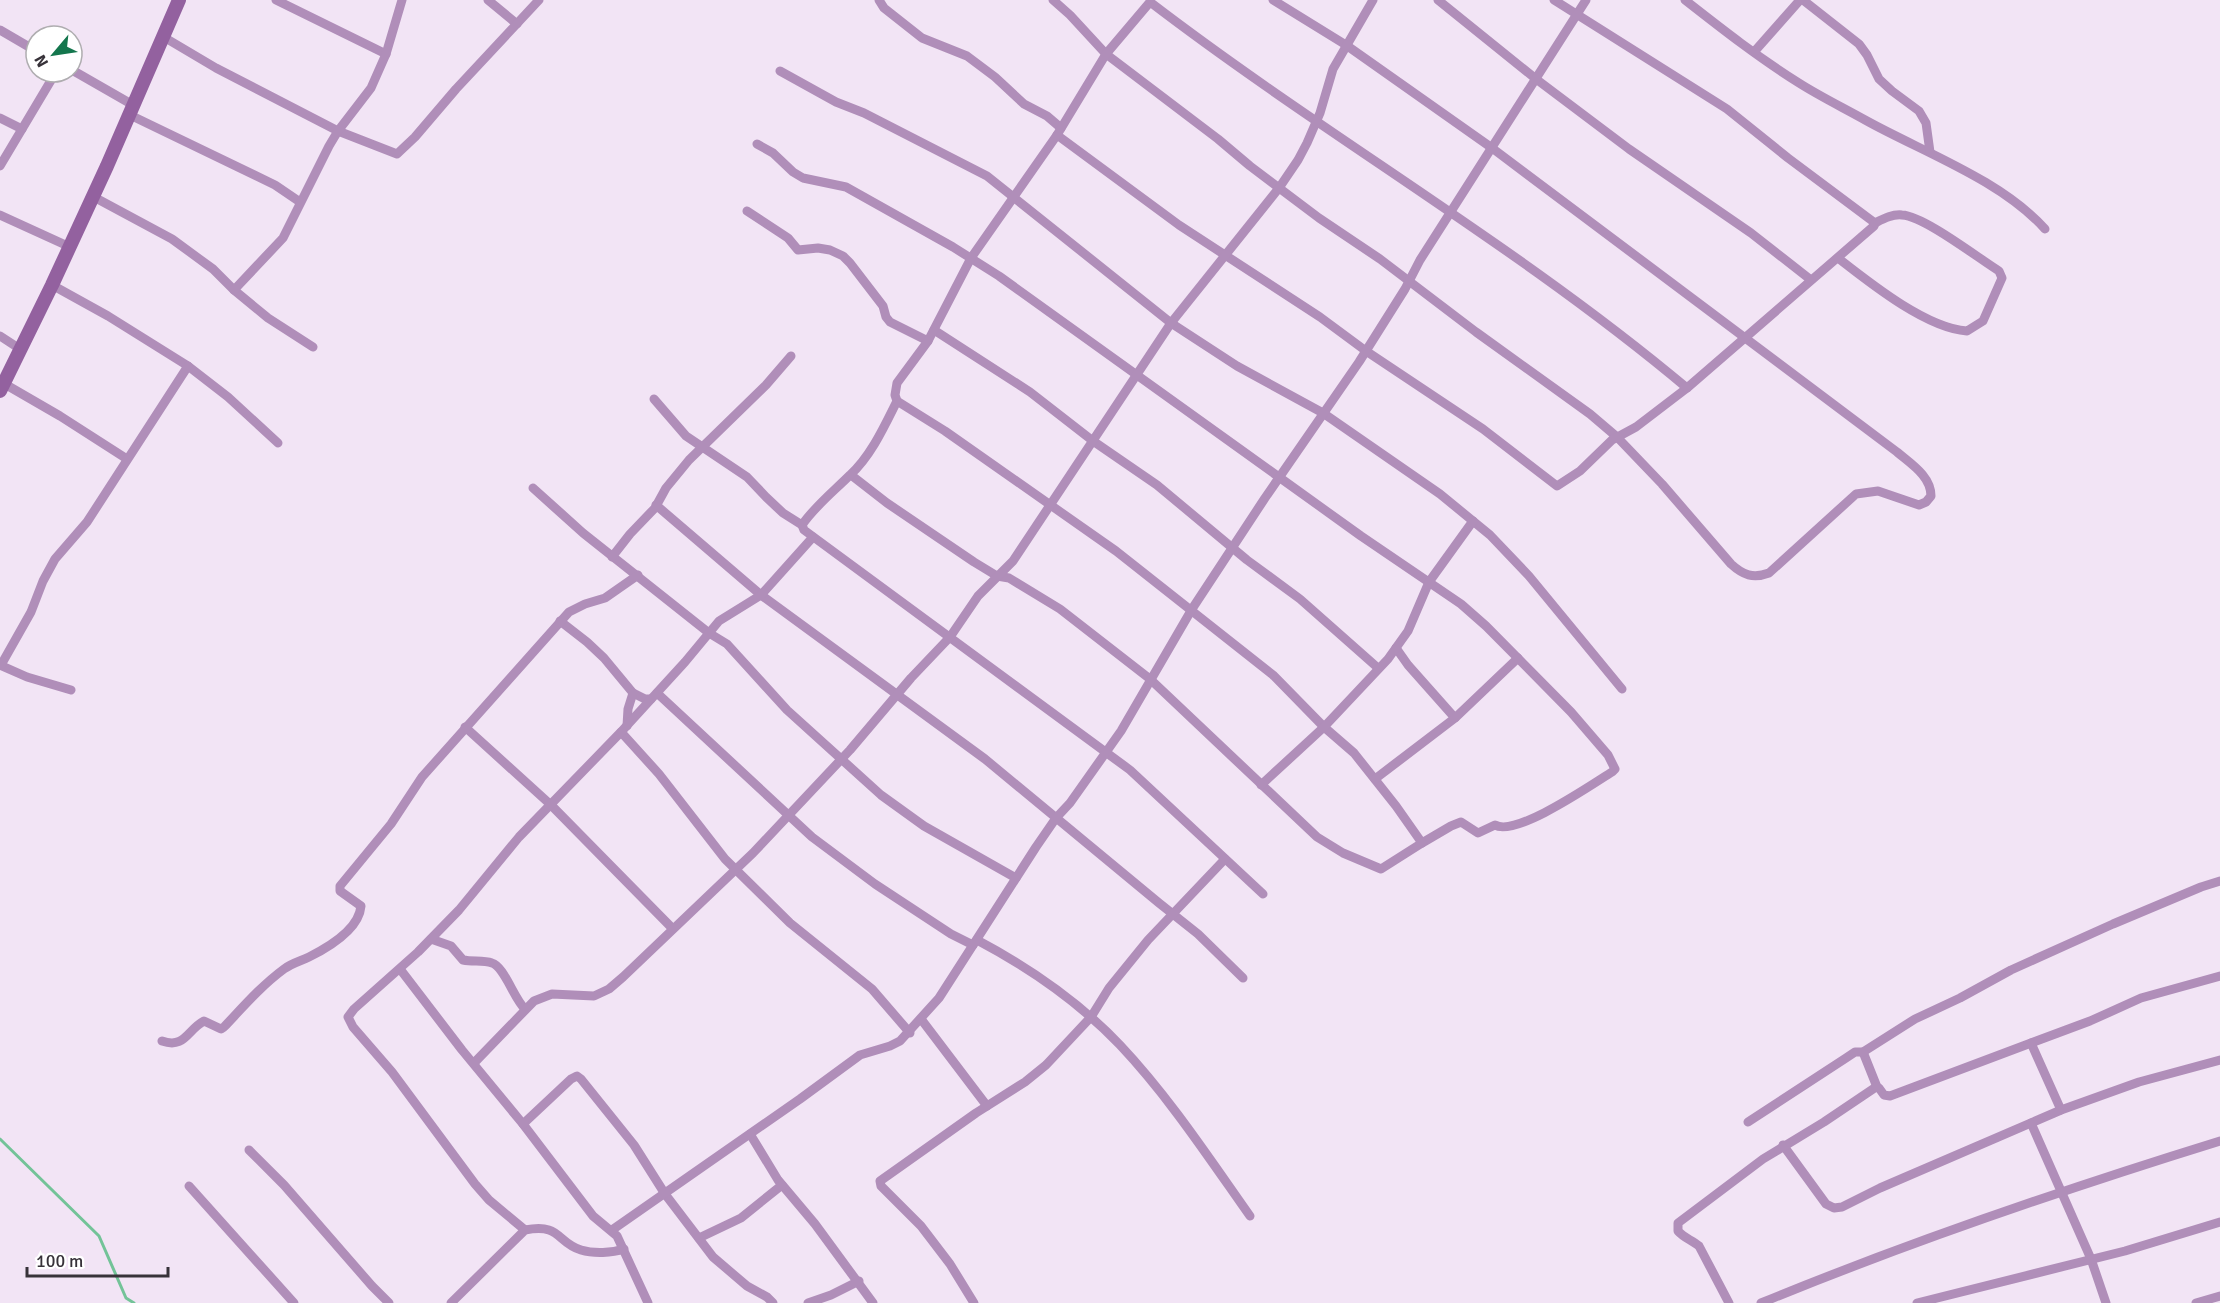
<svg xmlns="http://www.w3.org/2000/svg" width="2220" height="1303" viewBox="0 0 2220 1303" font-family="Signika,sans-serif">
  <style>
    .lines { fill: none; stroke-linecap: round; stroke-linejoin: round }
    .stream { stroke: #73c398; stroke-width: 3 }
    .street { stroke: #b08eb9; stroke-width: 9 }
    .secondary { stroke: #93619f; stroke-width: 14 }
  </style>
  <rect width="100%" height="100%" fill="#f2e4f5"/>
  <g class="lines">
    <!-- stream -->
    <polyline class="stream" points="0,1139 99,1236 126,1298 134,1303"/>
    <!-- street -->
    <g class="street">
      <polyline points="276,0 386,54"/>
      <polyline points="488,0 517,24"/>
      <polyline points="879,0 884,8 922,38 967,56 995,77 1024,104 1047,116 1061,128"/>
      <path d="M1053 0 1070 15 1106 54 1218 139 1250 166 1319 218 1380 259 1476 332 1590 414 1617 437 1662 484 1731 564C1743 575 1753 579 1769 573L1856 494 1878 491 1919 505 1926 502 1931 496C1931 476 1911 464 1897 452L1492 148 1346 45 1273 0"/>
      <polyline points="1438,0 1536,79 1629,149 1751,233 1811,280"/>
      <path d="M1685 0C1722 29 1759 58 1799 83 1821 97 1844 108 1867 121 1923 152 2001 180 2045 229"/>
      <polyline points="1803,0 1859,44 1867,55 1879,79 1892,91 1919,111 1926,123 1930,152"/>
      <polyline points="0,30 36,51"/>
      <polyline points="162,36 216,68 338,131 397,154 415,137 456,89 539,0"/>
      <polyline points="1754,52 1800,0"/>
      <polyline points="72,70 133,105"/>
      <polyline points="780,71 836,102 864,113 987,176 1171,323 1237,366 1323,413 1440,494 1490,535 1529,576 1622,689"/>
      <polyline points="130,115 275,185 300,202"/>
      <polyline points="0,118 22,129"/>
      <polyline points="1057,135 1179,225 1320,317 1366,351 1483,429 1557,486 1580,471 1612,440 1636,427 1687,388 1874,226 1875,223 1788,158 1727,109 1554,0"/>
      <path d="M757 144 773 153 793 172 803 178 846 187 953 247 999 276 1361 536 1461 604 1486 626 1571 712 1608 755 1615 769 1612 772C1591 785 1516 837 1495 825L1478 833 1461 822 1451 826 1422 843"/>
      <polyline points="0,166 56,72"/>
      <polyline points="92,196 172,239 213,269 234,290 268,318 313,347"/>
      <polyline points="747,211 788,238 798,250 818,248 830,250 843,256 850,263 883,306 886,317 890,322 928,341"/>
      <polyline points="0,215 70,247"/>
      <path d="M1838 258C1870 283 1926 328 1967 331L1983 321 2002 278 1999 271C1978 258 1924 216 1902 215 1892 214 1883 219 1875 223"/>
      <polyline points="52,285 108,316 188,366 228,397 278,443"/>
      <polyline points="234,290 283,238 329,146 338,131 371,88 386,54 402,0"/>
      <polyline points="934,330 1030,392 1093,441 1157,485 1247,560 1300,599 1378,668"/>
      <polyline points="0,336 20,349"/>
      <polyline points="3,383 60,416 127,459"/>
      <polyline points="654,399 686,436 747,477 766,497 783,513 802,525 804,530 1130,770 1263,894"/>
      <polyline points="851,475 887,503 974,562 997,576 1009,578 1060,609 1150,679 1317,837 1343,853 1381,869 1422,843 1396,806 1354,753 1324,727 1273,675 1116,551 945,431 897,401"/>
      <polyline points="533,488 583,533 709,633 727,644 787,710 881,795 924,826 1016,878"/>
      <polyline points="656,505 761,595 985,759 1159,903 1198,934 1243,978"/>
      <path d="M802 525C815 506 834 491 850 475 871 456 885 425 897 401L895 395 897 383 928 341 971 258 1057 135 1106 54 1150 2C1325 136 1518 246 1687 388"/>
      <polyline points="612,557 630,534 655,508 666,488 689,460 766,385 791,356"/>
      <polyline points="560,621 587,642 604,658 633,693 645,699 651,699"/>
      <polyline points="1396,648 1408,665 1455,718"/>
      <polyline points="0,665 27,677 71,690"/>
      <polyline points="1,665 31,612 43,581 55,559 87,522 188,366"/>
      <polyline points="657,693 812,837 875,884 951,934 973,945"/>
      <polyline points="627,726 628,709 633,693"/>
      <polyline points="465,727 551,805 672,928"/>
      <polyline points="621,732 659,774 725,859 790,923 872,989 910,1033"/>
      <polyline points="1375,779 1455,718 1518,658"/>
      <polyline points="1261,785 1324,727 1388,659 1408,631 1429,582 1473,521"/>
      <path d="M431 939 451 946 463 960C473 962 483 960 492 963 504 966 514 999 525 1009"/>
      <path d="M977 940C1028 967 1080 1003 1120 1045 1169 1097 1209 1158 1250 1216"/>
      <polyline points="400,969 462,1050 523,1124 593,1216 617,1236 648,1303"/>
      <polyline points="921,1019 987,1106"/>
      <path d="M162 1041C185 1049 187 1030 204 1021L221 1029 224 1027C243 1007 261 986 284 969 292 963 301 961 309 957 329 947 359 929 361 906L340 891V886L391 824 422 777 569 612 585 604 605 598 638 575"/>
      <polyline points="1863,1052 1877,1087"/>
      <polyline points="474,1063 534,1001 552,994 594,996 609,989 623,977 753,853 850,750 911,678 950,637 978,596 1013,561 1171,323 1279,188 1298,160 1307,143 1320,113 1333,69 1373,0"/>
      <polyline points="2061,1110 2031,1043 2090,1021 2141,998 2220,976"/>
      <polyline points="1748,1122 1846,1058 1855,1052 1863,1052 1915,1019 1960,998 2011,970 2113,924 2201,887 2220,881"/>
      <polyline points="2031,1123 2091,1259 2106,1303"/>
      <polyline points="523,1124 571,1079 577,1076 581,1079 634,1145 665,1194 713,1257 747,1286 767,1297 773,1303"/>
      <polyline points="750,1134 778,1180 815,1224 873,1303"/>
      <polyline points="1783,1145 1826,1204 1834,1208 1842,1207 1880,1188 2061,1110 2139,1082 2220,1060"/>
      <polyline points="249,1150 284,1185 372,1286 389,1303"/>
      <polyline points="189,1186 294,1303"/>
      <polyline points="525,1230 489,1200 475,1184 392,1072 353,1027 348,1017 354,1009 418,952 459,910 519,837 621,732 685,662 719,621 761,595 813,537"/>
      <polyline points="612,1230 800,1099 860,1055 890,1046 900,1041 939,998 1036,847 1056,818 1070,803 1121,731 1192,609 1265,498 1359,362 1405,289 1420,260 1586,0"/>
      <polyline points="699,1238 741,1218 782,1185"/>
      <path d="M451 1303 525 1230C561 1223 556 1242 581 1250 594 1254 612 1253 624 1249"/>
      <polyline points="808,1303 831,1295 859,1281"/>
      <polyline points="974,1303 950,1264 921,1226 881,1186 880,1181 976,1113 1025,1082 1046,1065 1091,1017 1109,988 1148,940 1225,859"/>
      <path d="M1729 1303 1699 1246C1692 1240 1684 1238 1678 1231V1223L1763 1159 1824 1122 1876 1087 1879 1088 1884 1095 1890 1096 2031 1043"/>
      <path d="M1761 1303C1912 1241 2065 1189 2220 1141"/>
      <polyline points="1917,1303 2125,1251 2220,1222"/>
      <polyline points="2196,1303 2220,1296"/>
    </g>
    <!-- secondary -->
    <polyline class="secondary" points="0,391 52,285 107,166 179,0"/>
  </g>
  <!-- north arrow -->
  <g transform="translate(54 54) rotate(241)"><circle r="28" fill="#ffffff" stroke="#afadb0" stroke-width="1.5"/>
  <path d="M0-4.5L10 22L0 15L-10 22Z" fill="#14764d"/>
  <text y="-9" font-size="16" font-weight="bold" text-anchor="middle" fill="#373239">N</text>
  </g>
  <!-- scale -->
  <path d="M27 1267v9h141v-9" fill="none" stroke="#373239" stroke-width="3"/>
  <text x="36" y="1267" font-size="18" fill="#373239" stroke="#ffffff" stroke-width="4.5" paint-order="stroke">100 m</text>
</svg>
